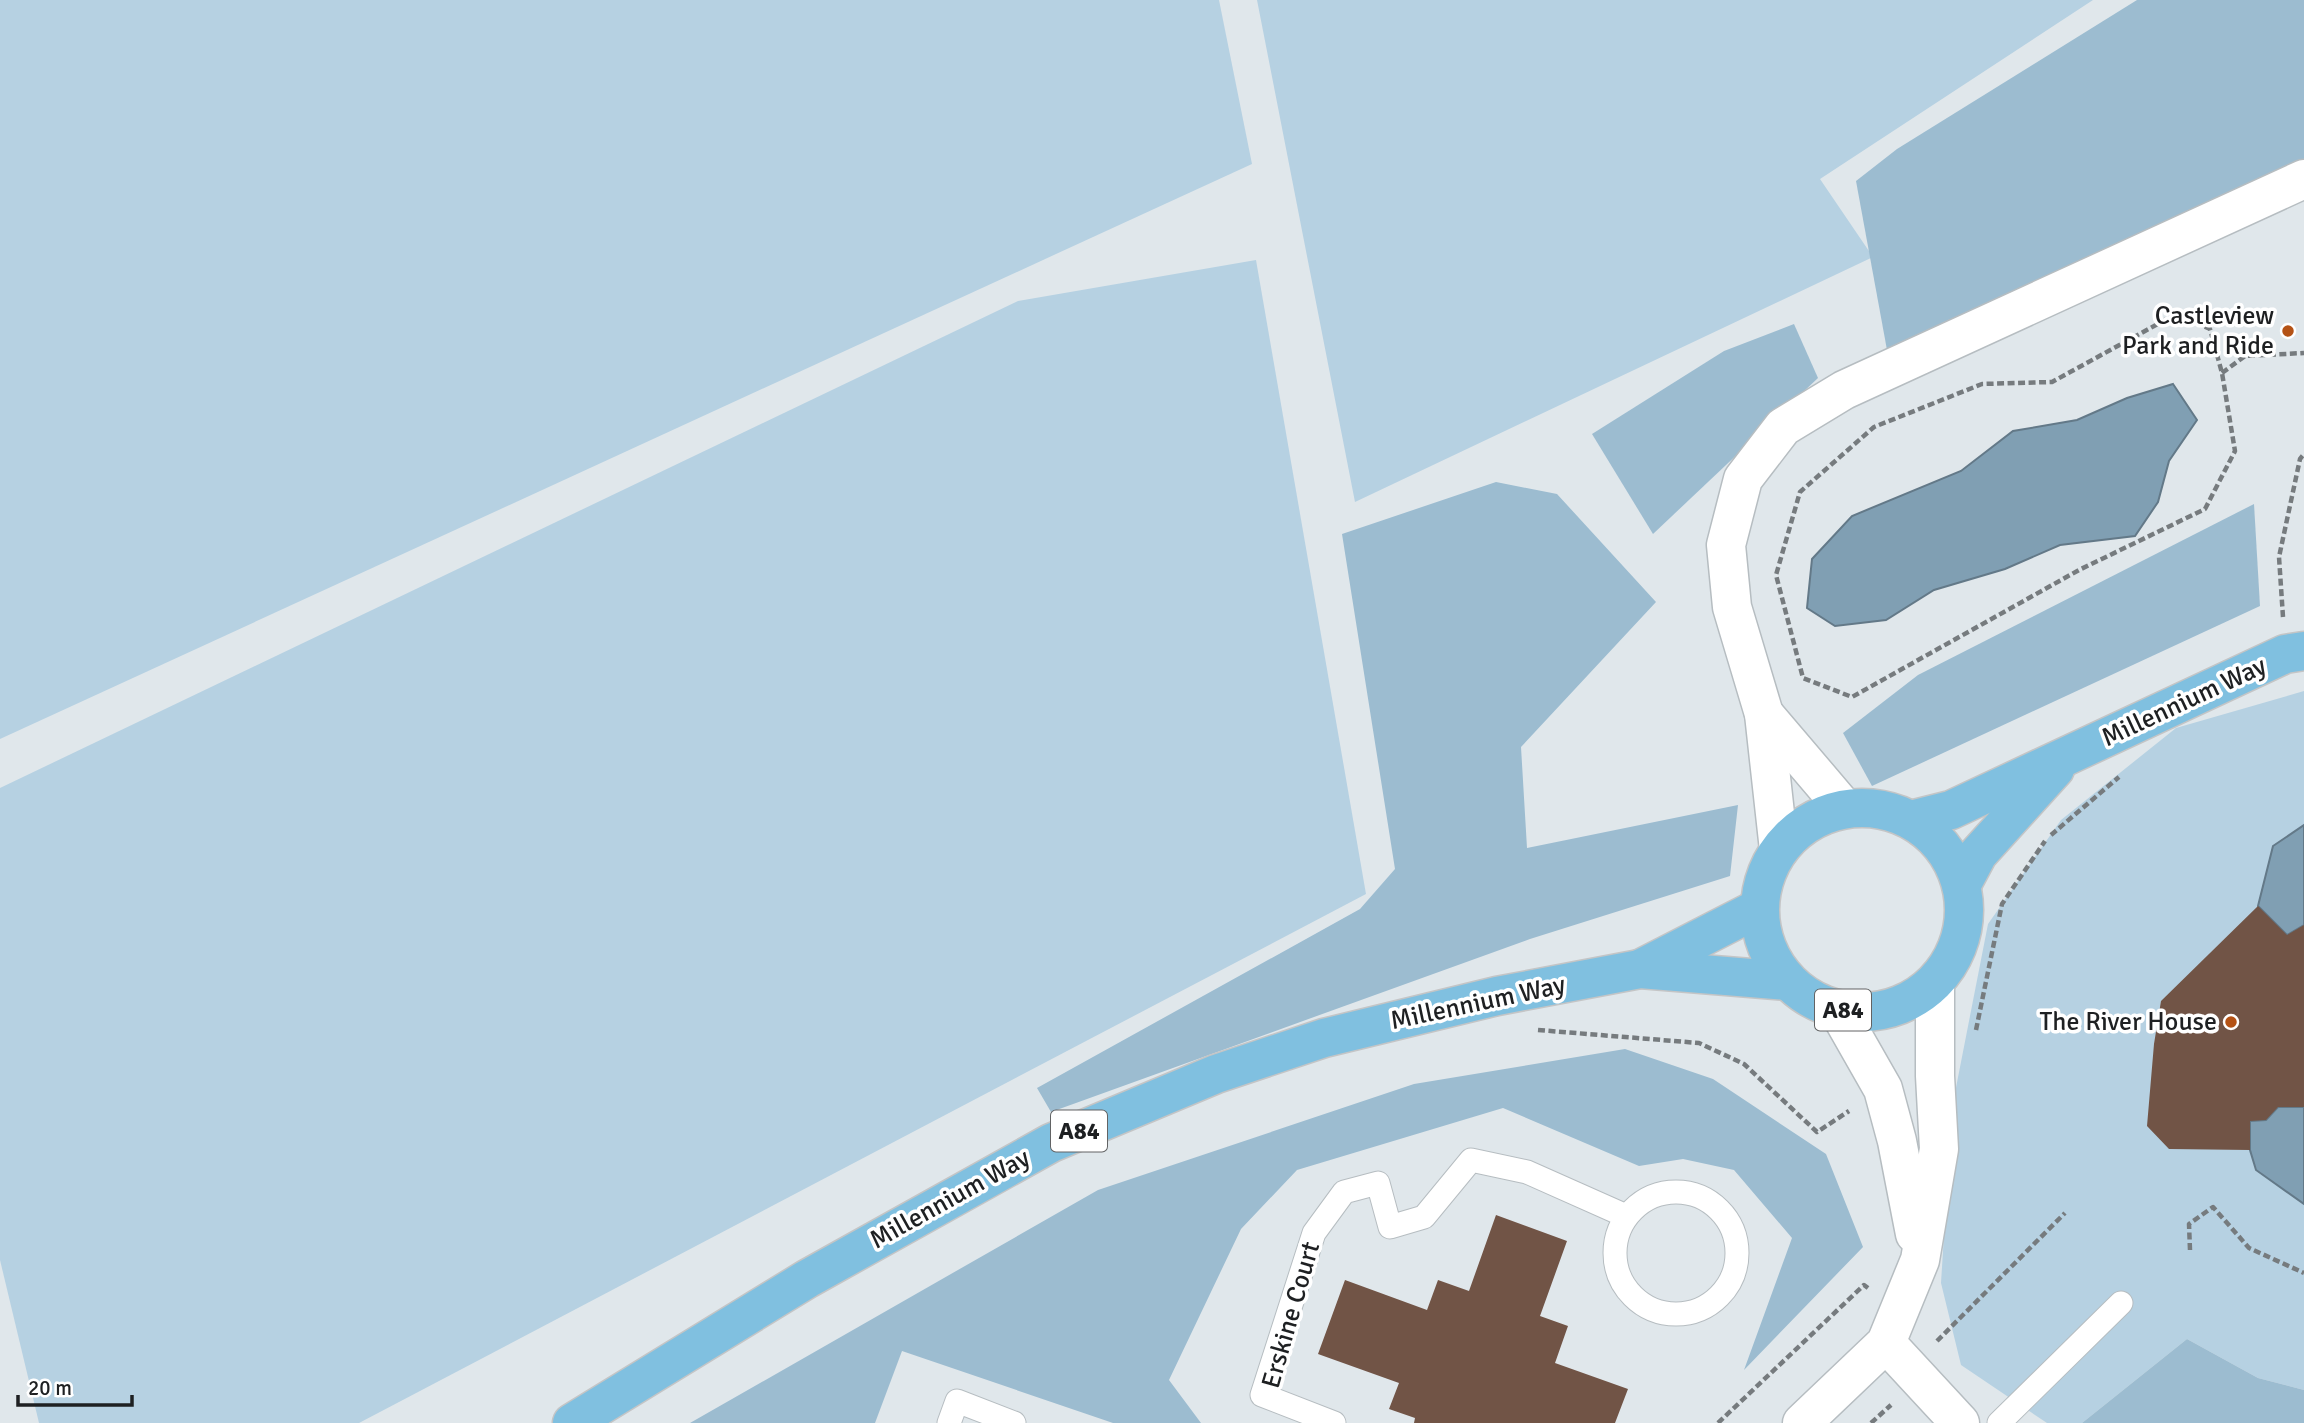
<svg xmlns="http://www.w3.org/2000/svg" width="2304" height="1423" viewBox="0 0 2304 1423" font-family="Signika,sans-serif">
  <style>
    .green { fill: #b6d1e2 }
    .forest { fill: #9cbcd0 }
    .water { fill: #809fb3; stroke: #637988; stroke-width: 2 }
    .building { fill: #715446 }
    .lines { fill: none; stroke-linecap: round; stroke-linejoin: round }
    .service-casing { stroke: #b6bdc1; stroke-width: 25 }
    .minor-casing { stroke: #b6bdc1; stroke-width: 41 }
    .primary-casing { stroke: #c4c5c6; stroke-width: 41 }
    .path { stroke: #767b7e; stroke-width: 4.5; stroke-dasharray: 7 3.5; stroke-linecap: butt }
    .service { stroke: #fff; stroke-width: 23 }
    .minor { stroke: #fff; stroke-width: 38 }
    .primary { stroke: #80c0e0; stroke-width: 38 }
    .poi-dot { fill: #b45215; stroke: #fff; stroke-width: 2.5 }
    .labels { text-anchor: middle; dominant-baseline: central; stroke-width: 7; stroke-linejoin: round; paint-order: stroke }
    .shield { fill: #fff; stroke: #626364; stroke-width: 2 }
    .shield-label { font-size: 24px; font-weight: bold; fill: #1e2022 }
    .poi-label { font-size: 26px; fill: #1e2022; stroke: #fff; text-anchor: end }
    .street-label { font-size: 26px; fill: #1e2022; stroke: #fff }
  </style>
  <rect width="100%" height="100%" fill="#e0e7eb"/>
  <!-- green -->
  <g class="green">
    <polygon points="0,0 1219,0 1252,164 0,739"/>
    <polygon points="1257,0 2093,0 1820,179 1873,257 1355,502"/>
    <polygon points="1256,260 1366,894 359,1423 39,1423 0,1260 0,788 1018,301"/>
    <polygon points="2304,691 2304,1390 2258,1378 2187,1339 2082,1423 2047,1423 1961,1365 1941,1283 1952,1108 1988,924 2061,820 2176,728"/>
  </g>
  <!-- forest -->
  <g class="forest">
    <polygon points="2137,0 2304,0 2304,162 1887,350 1856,181 1897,149"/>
    <polygon points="1794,324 1818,378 1653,534 1592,434 1724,351"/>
    <polygon points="1496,482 1557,494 1656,602 1521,747 1527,848 1738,805 1730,876 1530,939 1051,1112 1037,1088 1360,909 1395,869 1342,534"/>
    <polygon points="2254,504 2260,606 1872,786 1843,733 1918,675"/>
    <polygon points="1625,1049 1713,1079 1826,1154 1863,1247 1744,1370 1792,1238 1734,1170 1683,1159 1639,1166 1503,1108 1297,1170 1241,1229 1169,1380 1201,1423 1113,1423 902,1351 875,1423 690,1423 1098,1190 1414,1084"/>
    <polygon points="2187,1339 2258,1378 2304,1390 2304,1423 2082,1423"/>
  </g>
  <!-- water -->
  <g class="water">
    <polygon points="2173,384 2197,420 2169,461 2158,502 2135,536 2060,545 2005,569 1934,590 1886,620 1835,626 1807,608 1812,559 1852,516 1961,471 2013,431 2077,420 2127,398"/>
    <polygon points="2304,825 2304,925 2287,935 2258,906 2273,846"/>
    <polygon points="2278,1107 2304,1107 2304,1204 2256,1170 2250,1150 2250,1121 2266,1120"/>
  </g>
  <!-- building -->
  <g class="building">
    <polygon points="2258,906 2287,935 2304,925 2304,1107 2278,1107 2266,1120 2250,1121 2250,1150 2169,1149 2147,1126 2154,1044 2161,1001"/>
    <polygon points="1496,1215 1567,1241 1540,1316 1568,1326 1555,1363 1628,1389 1615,1423 1414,1423 1415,1418 1389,1409 1399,1383 1318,1354 1345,1280 1427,1310 1438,1280 1469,1291"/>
  </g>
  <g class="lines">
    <!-- service casing -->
    <g class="service-casing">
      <g id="service">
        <circle cx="1676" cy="1253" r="61"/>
        <polyline points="949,1423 957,1401 1014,1423"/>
        <polyline points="1334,1423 1262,1395 1314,1233 1344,1192 1378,1183 1390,1227 1424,1217 1471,1160 1527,1172 1626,1216"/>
        <polyline points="1999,1423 2121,1303"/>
      </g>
    </g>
    <!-- minor casing -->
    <g class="minor-casing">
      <g id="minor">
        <polyline points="1764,714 1844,808"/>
        <polyline points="1779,850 1764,714 1732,607 1726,545 1743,479 1783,427 1844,390 2304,179"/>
        <polyline points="1838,1010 1883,1089 1897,1141 1915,1234"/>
        <polyline points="1886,1343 1960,1423"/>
        <polyline points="1802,1423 1886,1343 1920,1260 1939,1149 1935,1076 1935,983"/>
      </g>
    </g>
    <!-- primary casing -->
    <g class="primary-casing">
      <g id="primary">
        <circle cx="1862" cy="910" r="102"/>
        <polyline points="1911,820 1951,810 2285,654 2304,651"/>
        <polyline points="1962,884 1978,854 2055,769"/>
        <polyline points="1640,969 1759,908"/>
        <polyline points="572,1423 807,1279 1051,1143 1216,1074 1324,1038 1497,996 1640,969 1787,981"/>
      </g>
    </g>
    <!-- path -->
    <g class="path">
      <polygon points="2176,314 2210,329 2222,373 2235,451 2205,509 2079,570 1852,697 1803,678 1776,575 1800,492 1874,427 1982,384 2052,382"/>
      <polyline points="2222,373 2245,356 2304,353"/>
      <polyline points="2283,617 2279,557 2300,459 2304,454"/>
      <polyline points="2051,835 2119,777"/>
      <polyline points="1538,1030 1699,1043 1744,1064 1817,1132 1849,1111"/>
      <polyline points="1976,1030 2002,904 2045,841"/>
      <polyline points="2190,1250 2189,1224 2213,1207 2249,1248 2304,1273"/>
      <polyline points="1937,1341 2065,1213"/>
      <polyline points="1718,1423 1864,1285 1868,1288"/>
      <polyline points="1871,1423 1891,1405"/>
    </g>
    <!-- service -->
    <use href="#service" class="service"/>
    <!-- minor -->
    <use href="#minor" class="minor"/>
    <!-- primary -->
    <use href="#primary" class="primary"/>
  </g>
  <!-- markers -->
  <g class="poi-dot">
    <circle cx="2288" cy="331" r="7"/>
    <circle cx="2231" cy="1022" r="7"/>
  </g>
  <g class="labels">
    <!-- shield labels -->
    <g class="shield">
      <rect x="1815" y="989.5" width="56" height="41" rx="5"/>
      <rect x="1051" y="1110.5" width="56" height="41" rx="5"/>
    </g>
    <g class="shield-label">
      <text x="1843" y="1010">A84</text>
      <text x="1079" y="1131">A84</text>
    </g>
    <!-- poi labels -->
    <g class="poi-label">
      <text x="2274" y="316">Castleview<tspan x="2274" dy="30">Park and Ride</tspan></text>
      <text x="2217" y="1022">The River House</text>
    </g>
    <!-- street labels -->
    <g class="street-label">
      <text transform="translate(2184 702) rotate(-25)">Millennium Way</text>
      <text transform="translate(1478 1003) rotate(-12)">Millennium Way</text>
      <text transform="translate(950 1199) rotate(-29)">Millennium Way</text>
      <text transform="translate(1291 1315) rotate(-74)">Erskine Court</text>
    </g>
  </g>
  <!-- scale -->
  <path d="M18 1395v10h114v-10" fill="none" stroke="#1e2022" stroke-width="3.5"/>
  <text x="28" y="1395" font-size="21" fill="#1e2022" stroke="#ffffff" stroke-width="5" paint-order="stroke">20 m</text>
</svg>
